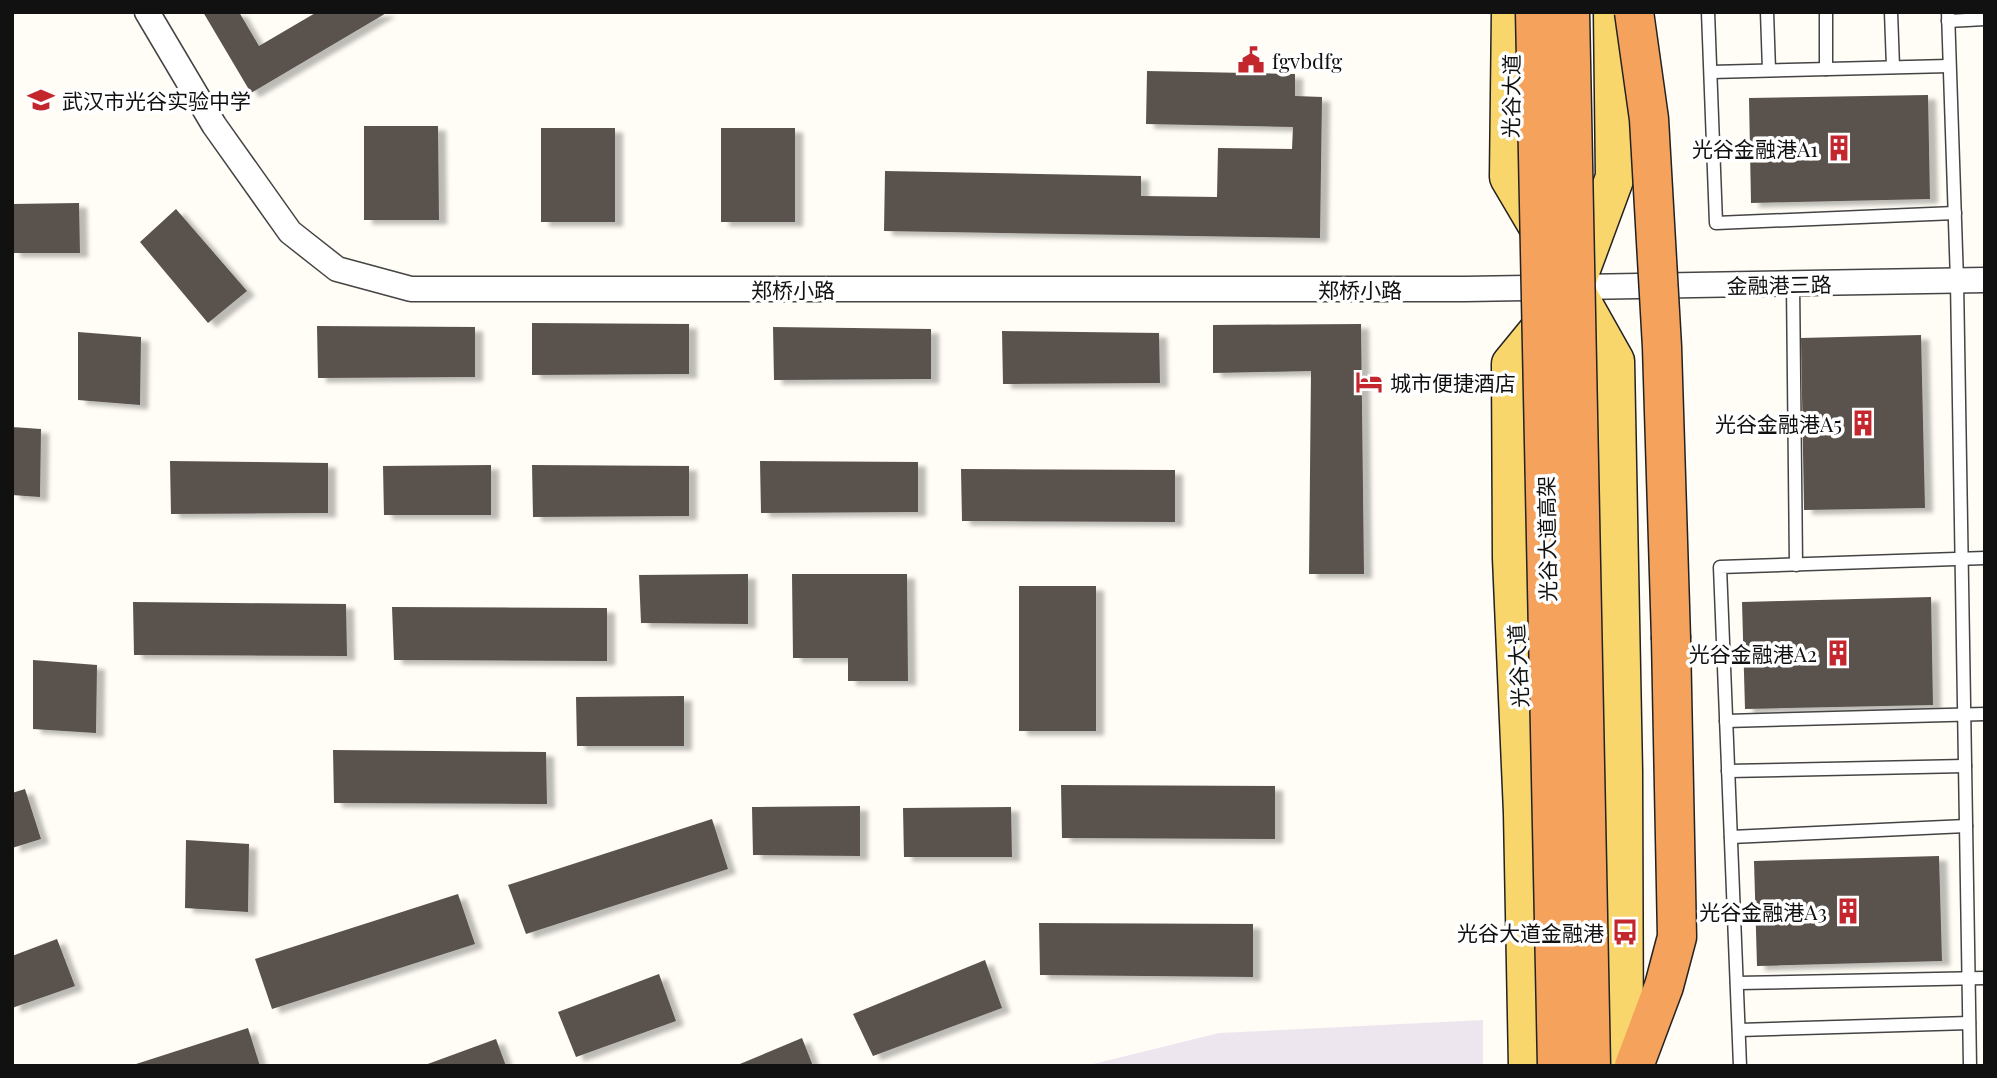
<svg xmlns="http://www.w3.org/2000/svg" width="1997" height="1078" viewBox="0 0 1997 1078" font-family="'Playfair Display','Noto Sans SC',serif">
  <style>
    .industrial { fill: #eee6ef }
    .building { fill: #5a524d; filter: url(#shadow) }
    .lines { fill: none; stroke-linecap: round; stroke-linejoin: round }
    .lane-casing { stroke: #444; stroke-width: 15 }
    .street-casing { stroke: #444; stroke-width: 27 }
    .primary-casing { stroke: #222; stroke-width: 41 }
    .highway-casing { stroke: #222; stroke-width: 41 }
    .lane { stroke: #fff; stroke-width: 12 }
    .street { stroke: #fff; stroke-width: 24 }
    .primary { stroke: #f9d66b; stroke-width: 38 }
    .highway { stroke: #f5a25d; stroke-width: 38 }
    .highway-bridge-casing { stroke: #222; stroke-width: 41; stroke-linecap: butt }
    .highway-bridge { stroke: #f5a25d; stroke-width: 38 }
    .labels { text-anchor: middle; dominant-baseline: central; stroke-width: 7; stroke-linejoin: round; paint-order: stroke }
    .poi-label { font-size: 21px; fill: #111; stroke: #fff; text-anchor: end }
    .street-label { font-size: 21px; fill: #111; stroke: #fff }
  </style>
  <defs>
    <filter id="shadow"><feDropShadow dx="8" dy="4.5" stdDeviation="2" flood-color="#0004"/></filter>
  </defs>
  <rect width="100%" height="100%" fill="#fffdf5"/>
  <!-- industrial -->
  <polygon class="industrial" points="1483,1020 1483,1066 1085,1066 1219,1033"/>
  <!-- building -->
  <g class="building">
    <polygon points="203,12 239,12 259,46 317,12 388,12 251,93"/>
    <polygon points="1147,71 1295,74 1295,96 1322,97 1320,238 884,231 885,171 1141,176 1141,196 1217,197 1218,148 1292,149 1293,127 1146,124"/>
    <polygon points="1928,95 1930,199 1751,203 1749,98"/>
    <polygon points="364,126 438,126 439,220 364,220"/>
    <rect x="541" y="128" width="74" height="94"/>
    <rect x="721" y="128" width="74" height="94"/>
    <polygon points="79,203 80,253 12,253 12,204"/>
    <polygon points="176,209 247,291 208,323 140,242"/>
    <polygon points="532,323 689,324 689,374 532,375"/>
    <polygon points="1361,324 1364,574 1309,574 1311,371 1213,373 1213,325"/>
    <polygon points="317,326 475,327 475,377 318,378"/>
    <polygon points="773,327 931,329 931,379 774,380"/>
    <polygon points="1002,331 1159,333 1160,383 1003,384"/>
    <polygon points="78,332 141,337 140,405 78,400"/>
    <polygon points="1921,335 1925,508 1804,510 1801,338"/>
    <polygon points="12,427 41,429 40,497 12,495"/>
    <polygon points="170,461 328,463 328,513 171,514"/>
    <polygon points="760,461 918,462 918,512 761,513"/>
    <polygon points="491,465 491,515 384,515 383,466"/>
    <polygon points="532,465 689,466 689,516 533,517"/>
    <polygon points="961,469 1175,470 1175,522 962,521"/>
    <polygon points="748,574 748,624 641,623 639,575"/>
    <polygon points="792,574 907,574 908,681 848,681 848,658 793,658"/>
    <rect x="1019" y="586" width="77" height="145"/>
    <polygon points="1931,597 1933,705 1745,709 1742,602"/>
    <polygon points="133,602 346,604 347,656 134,655"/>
    <polygon points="392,607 607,608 607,661 394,660"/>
    <polygon points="33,660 97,665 96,733 33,729"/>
    <polygon points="684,696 684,746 577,746 576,697"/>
    <polygon points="333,750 546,752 547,804 334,803"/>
    <polygon points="1061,785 1275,786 1275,839 1062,838"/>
    <polygon points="25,789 41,839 12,848 12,793"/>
    <polygon points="860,806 860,856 753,855 752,807"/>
    <polygon points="1011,807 1012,857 904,857 903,808"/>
    <polygon points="712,819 728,869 526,934 508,885"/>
    <polygon points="186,840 249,844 248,912 185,908"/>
    <polygon points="1939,856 1942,961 1757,966 1754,861"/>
    <polygon points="458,894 475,944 272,1009 255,959"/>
    <polygon points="1039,923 1253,924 1253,977 1040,975"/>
    <polygon points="57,939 75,986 12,1008 12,956"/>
    <polygon points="985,960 1002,1008 873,1056 853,1014"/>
    <polygon points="659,974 676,1021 576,1057 558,1012"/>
    <polygon points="248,1028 260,1066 133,1066 133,1065"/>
    <polygon points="802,1038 813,1066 735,1066"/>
    <polygon points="496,1039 506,1066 425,1066 425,1065"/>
  </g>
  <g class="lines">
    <!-- lane casing -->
    <g class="lane-casing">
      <g id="lane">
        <polyline points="1708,12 1716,223 1955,213"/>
        <polyline points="1767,12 1769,70"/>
        <polyline points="1891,12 1893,67"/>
        <polyline points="1948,12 1957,281 1970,1066"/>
        <polyline points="1948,21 1985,19"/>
        <polyline points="1826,69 1826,12"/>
        <polyline points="1711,72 1949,66"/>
        <polyline points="1793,284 1796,565"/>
        <polyline points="1726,721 1985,714"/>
        <polyline points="1728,771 1965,766"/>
        <polyline points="1731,837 1966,826"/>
        <polyline points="1737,983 1985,978"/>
        <polyline points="1739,1030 1969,1023"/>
        <polyline points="1740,1066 1720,567 1985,558"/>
      </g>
    </g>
    <!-- street casing -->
    <g class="street-casing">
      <polyline id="street" points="147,12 214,125 290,232 337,269 411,289 1465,289 1985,280"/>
    </g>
    <!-- primary casing -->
    <g class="primary-casing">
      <g id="primary">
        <polyline points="1511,12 1509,177 1545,238"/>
        <polyline points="1613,12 1615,177 1574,288 1615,361 1623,772 1624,1066"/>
        <polyline points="1528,1066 1523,813 1512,558 1511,364 1556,309"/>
      </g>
    </g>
    <!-- highway casing -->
    <g class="highway-casing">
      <polyline id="highway" points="1634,1066 1664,986 1677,937 1671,639"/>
    </g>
    <!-- lane -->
    <use href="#lane" class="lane"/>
    <!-- street -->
    <use href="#street" class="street"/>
    <!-- primary -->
    <use href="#primary" class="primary"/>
    <!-- highway -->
    <use href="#highway" class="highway"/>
    <!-- highway-bridge casing -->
    <g class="highway-bridge-casing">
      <g id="highway-bridge">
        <polyline points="1535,12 1557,1066"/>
        <polyline points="1570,12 1591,1066"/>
        <polyline points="1634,12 1649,119 1662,347 1671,639"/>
      </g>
    </g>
    <!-- highway-bridge -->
    <use href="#highway-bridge" class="highway-bridge"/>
  </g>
  <!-- icons -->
  <defs>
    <g id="civic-bare" transform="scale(2.1)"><path d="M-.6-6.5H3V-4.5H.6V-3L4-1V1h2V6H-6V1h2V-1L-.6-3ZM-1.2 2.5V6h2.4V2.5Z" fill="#c4262e" stroke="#fff" stroke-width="2.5" paint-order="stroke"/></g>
    <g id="school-bare" transform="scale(2.1)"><path d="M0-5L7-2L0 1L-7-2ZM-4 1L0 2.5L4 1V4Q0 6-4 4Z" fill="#c4262e" stroke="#fff" stroke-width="2.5" paint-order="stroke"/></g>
    <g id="building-bare" transform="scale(2.1)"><path d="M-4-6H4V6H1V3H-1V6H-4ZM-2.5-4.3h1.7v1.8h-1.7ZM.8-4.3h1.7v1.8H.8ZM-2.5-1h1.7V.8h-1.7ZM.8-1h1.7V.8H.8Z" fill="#c4262e" stroke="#fff" stroke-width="2.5" paint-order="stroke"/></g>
    <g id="hotel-bare" transform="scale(2.1)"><path d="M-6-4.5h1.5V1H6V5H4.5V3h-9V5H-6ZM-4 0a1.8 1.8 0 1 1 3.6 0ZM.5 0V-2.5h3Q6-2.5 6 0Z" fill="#c4262e" stroke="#fff" stroke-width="2.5" paint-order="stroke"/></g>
    <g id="bus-bare" transform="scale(2.1)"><path d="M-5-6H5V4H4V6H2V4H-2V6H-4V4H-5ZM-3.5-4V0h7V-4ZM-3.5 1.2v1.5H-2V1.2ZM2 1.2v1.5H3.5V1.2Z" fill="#c4262e" stroke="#fff" stroke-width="2.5" paint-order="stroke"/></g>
  </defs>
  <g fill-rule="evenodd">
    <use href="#civic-bare" x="1251" y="60"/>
    <use href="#school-bare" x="41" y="100"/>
    <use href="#building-bare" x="1839" y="148"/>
    <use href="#hotel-bare" x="1369" y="382"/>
    <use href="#building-bare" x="1863" y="423"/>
    <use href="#building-bare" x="1838" y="653"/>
    <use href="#building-bare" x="1848" y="911"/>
    <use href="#bus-bare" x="1625" y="932"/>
  </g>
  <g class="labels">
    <!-- poi labels -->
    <g class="poi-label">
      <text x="1272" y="60" text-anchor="start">fgvbdfg</text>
      <text x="62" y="100" text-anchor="start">武汉市光谷实验中学</text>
      <text x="1818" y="148">光谷金融港A1</text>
      <text x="1390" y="382" text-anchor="start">城市便捷酒店</text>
      <text x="1842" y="423">光谷金融港A5</text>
      <text x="1817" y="653">光谷金融港A2</text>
      <text x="1827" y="911">光谷金融港A3</text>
      <text x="1604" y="932">光谷大道金融港</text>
    </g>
    <!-- street labels -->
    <g class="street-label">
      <text transform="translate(1510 96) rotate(-89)">光谷大道</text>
      <text transform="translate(1779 284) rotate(-1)">金融港三路</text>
      <text x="793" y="289">郑桥小路</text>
      <text x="1360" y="289">郑桥小路</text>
      <text transform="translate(1546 539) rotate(-91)">光谷大道高架</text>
      <text transform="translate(1517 666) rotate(-93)">光谷大道</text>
    </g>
  </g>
  <!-- border -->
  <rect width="1997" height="1078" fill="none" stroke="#111111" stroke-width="28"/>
</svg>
